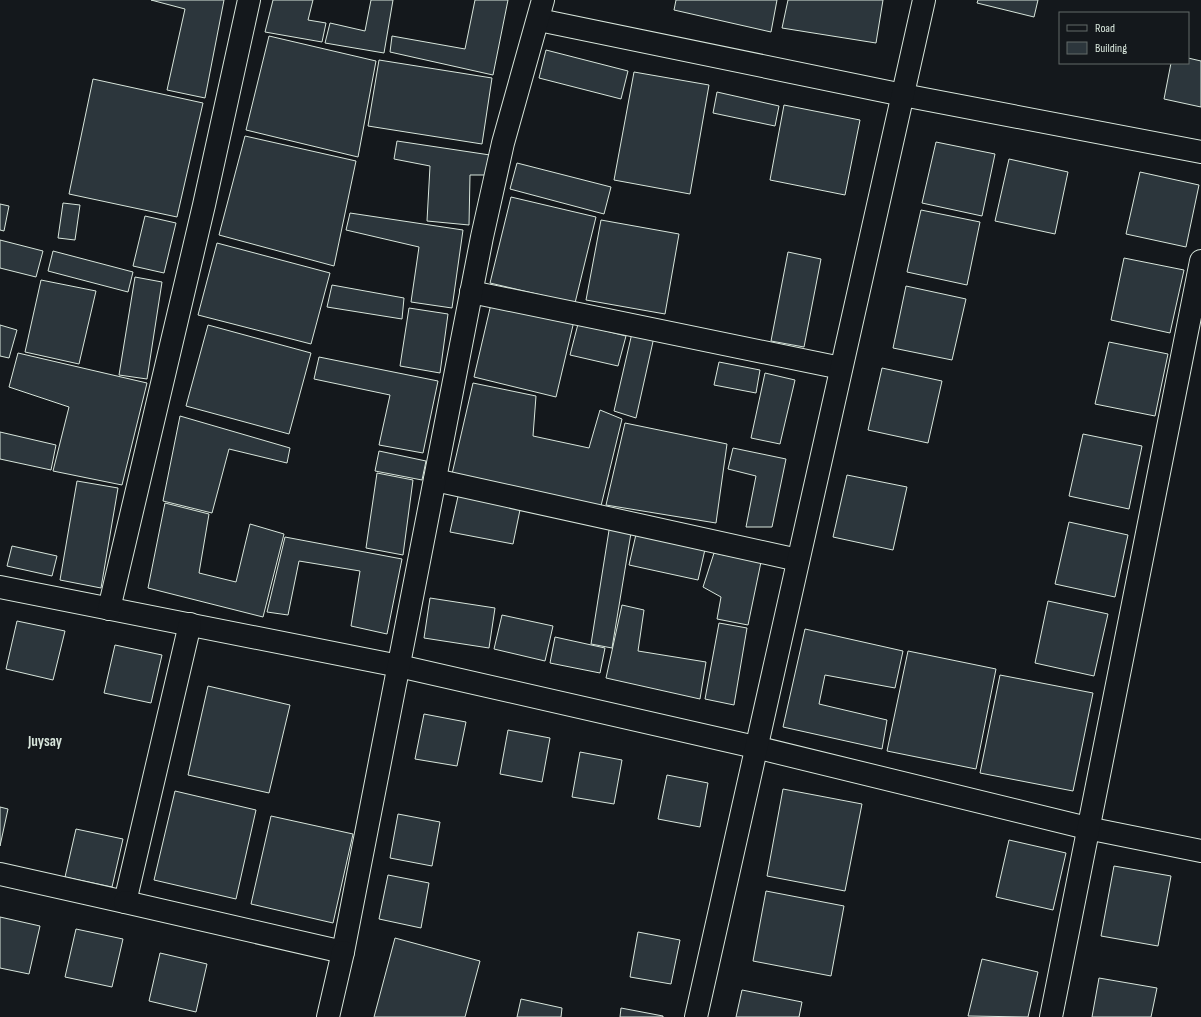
<svg xmlns="http://www.w3.org/2000/svg" width="1201" height="1017" viewBox="0 0 1201 1017" font-family="'Sofia Sans Condensed',sans-serif">
  <style>
    .building { fill: #2c363c; stroke: #d8e6dc }
    .lines { fill: none; stroke-linecap: round; stroke-linejoin: round }
    .minor-casing { stroke: #d8e6dc; stroke-width: 24 }
    .secondary-casing { stroke: #d8e6dc; stroke-width: 24 }
    .minor { stroke: #14181c; stroke-width: 22 }
    .secondary { stroke: #14181c; stroke-width: 22 }
    .labels { text-anchor: middle; dominant-baseline: central; stroke-width: 3; stroke-linejoin: round; paint-order: stroke }
    .quarter-label { font-size: 15px; font-weight: bold; fill: #d8e6dc; stroke: #14181c }
  </style>
  <rect width="100%" height="100%" fill="#14181c"/>
  <!-- building -->
  <g class="building">
    <polygon points="151,0 224,0 205,98 167,90 185,9"/>
    <polygon points="273,0 313,0 308,20 326,23 322,42 265,32"/>
    <polygon points="371,0 393,0 384,53 325,43 330,23 365,31"/>
    <polygon points="475,0 508,0 493,75 390,52 392,36 465,49"/>
    <polygon points="676,0 777,0 771,32 674,10"/>
    <polygon points="788,0 883,0 876,43 782,28"/>
    <polygon points="978,0 1038,0 1034,17 977,3"/>
    <polygon points="269,36 376,61 358,157 246,130"/>
    <polygon points="546,50 628,71 621,99 539,78"/>
    <polygon points="1188,58 1201,61 1201,107 1164,99 1171,63 1188,63"/>
    <polygon points="379,60 492,78 482,144 368,126"/>
    <polygon points="634,72 709,85 690,194 614,180"/>
    <polygon points="93,79 203,103 177,217 69,194"/>
    <polygon points="717,92 779,106 775,126 713,113"/>
    <polygon points="784,105 860,120 845,195 770,180"/>
    <polygon points="245,136 356,161 334,266 219,235"/>
    <polygon points="397,141 490,155 488,175 470,175 469,225 427,221 430,166 394,159"/>
    <polygon points="936,142 995,154 982,216 922,203"/>
    <polygon points="1009,159 1068,172 1055,234 995,221"/>
    <polygon points="517,163 611,187 604,214 510,189"/>
    <polygon points="1140,172 1199,185 1186,247 1126,234"/>
    <polygon points="511,197 596,217 575,303 490,283"/>
    <polygon points="63,203 80,205 75,240 58,238"/>
    <polygon points="0,204 9,206 4,231 0,230"/>
    <polygon points="921,210 980,222 967,285 907,272"/>
    <polygon points="350,213 463,230 452,308 411,302 419,247 346,230"/>
    <polygon points="145,216 176,223 164,273 133,266"/>
    <polygon points="601,220 679,234 665,314 586,300"/>
    <polygon points="0,240 43,251 36,277 0,268"/>
    <polygon points="217,243 330,273 311,344 198,315"/>
    <polygon points="53,251 133,272 128,292 48,271"/>
    <polygon points="788,252 821,259 804,347 771,341"/>
    <polygon points="1124,258 1184,270 1170,333 1111,320"/>
    <polygon points="135,277 162,282 147,379 119,375"/>
    <polygon points="41,280 96,291 79,364 25,352"/>
    <polygon points="332,285 404,298 402,319 327,307"/>
    <polygon points="906,286 966,299 952,360 893,348"/>
    <polygon points="491,304 574,321 556,397 474,377"/>
    <polygon points="409,308 448,314 440,373 400,366"/>
    <polygon points="578,324 626,336 618,366 570,355"/>
    <polygon points="0,325 17,330 9,358 0,356"/>
    <polygon points="208,325 311,353 289,434 186,406"/>
    <polygon points="632,333 654,337 636,418 614,411"/>
    <polygon points="1109,342 1168,354 1155,416 1095,404"/>
    <polygon points="18,353 147,383 122,485 53,471 69,407 9,387"/>
    <polygon points="319,357 438,381 423,453 379,445 390,395 314,379"/>
    <polygon points="719,362 760,370 756,393 714,385"/>
    <polygon points="882,368 942,381 928,443 868,430"/>
    <polygon points="765,373 795,380 780,444 751,438"/>
    <polygon points="473,383 536,396 533,436 589,448 600,410 622,419 600,510 452,474"/>
    <polygon points="180,416 290,448 287,463 229,449 212,513 163,501"/>
    <polygon points="625,423 727,444 716,523 606,505"/>
    <polygon points="0,432 56,445 51,470 0,459"/>
    <polygon points="1083,434 1142,446 1129,509 1069,496"/>
    <polygon points="733,448 786,459 772,527 746,527 756,476 728,469"/>
    <polygon points="379,451 426,461 422,480 375,471"/>
    <polygon points="377,473 413,480 403,555 366,548"/>
    <polygon points="847,475 907,487 893,550 833,537"/>
    <polygon points="77,481 118,488 101,588 60,580"/>
    <polygon points="459,492 521,505 513,544 450,532"/>
    <polygon points="165,503 209,514 199,573 236,582 250,524 284,534 263,617 148,588"/>
    <polygon points="1069,522 1128,535 1115,597 1055,584"/>
    <polygon points="610,524 632,527 612,648 591,644"/>
    <polygon points="637,530 706,545 698,580 629,565"/>
    <polygon points="285,537 402,559 387,634 351,626 360,571 299,561 288,615 267,612"/>
    <polygon points="12,546 57,556 52,576 7,566"/>
    <polygon points="714,553 761,562 748,625 717,619 721,597 703,587"/>
    <polygon points="430,598 495,608 489,648 424,638"/>
    <polygon points="1048,601 1108,614 1094,676 1035,663"/>
    <polygon points="622,605 644,610 638,651 706,662 700,699 606,678"/>
    <polygon points="502,615 553,626 545,661 494,649"/>
    <polygon points="17,621 65,631 53,680 6,669"/>
    <polygon points="719,623 747,628 734,705 705,699"/>
    <polygon points="805,629 903,651 895,688 825,675 819,704 887,720 882,749 783,727"/>
    <polygon points="555,637 605,648 600,673 550,663"/>
    <polygon points="115,645 162,655 151,703 104,693"/>
    <polygon points="908,651 996,669 976,769 887,751"/>
    <polygon points="1000,675 1093,693 1073,791 980,773"/>
    <polygon points="208,686 290,705 269,793 188,775"/>
    <polygon points="424,714 466,722 457,766 415,759"/>
    <polygon points="508,730 550,738 542,782 500,774"/>
    <polygon points="580,752 622,760 614,804 572,797"/>
    <polygon points="667,775 708,783 700,827 658,819"/>
    <polygon points="783,789 862,804 845,891 767,876"/>
    <polygon points="175,791 256,810 236,899 154,880"/>
    <polygon points="0,807 8,809 0,846"/>
    <polygon points="398,814 440,822 432,866 390,858"/>
    <polygon points="271,816 353,834 333,923 251,904"/>
    <polygon points="76,829 123,839 112,887 65,877"/>
    <polygon points="1009,840 1066,853 1053,910 996,897"/>
    <polygon points="1114,866 1171,876 1158,946 1101,936"/>
    <polygon points="388,875 429,883 421,928 379,919"/>
    <polygon points="766,891 844,906 831,976 753,961"/>
    <polygon points="0,917 40,926 29,974 0,968"/>
    <polygon points="76,929 123,939 112,987 65,977"/>
    <polygon points="638,932 680,940 671,984 630,977"/>
    <polygon points="395,938 480,961 465,1017 374,1017"/>
    <polygon points="160,953 207,964 196,1012 149,1001"/>
    <polygon points="982,959 1038,972 1028,1017 968,1016"/>
    <polygon points="1099,978 1157,988 1151,1017 1092,1017"/>
    <polygon points="742,990 802,1002 799,1017 736,1017"/>
    <polygon points="521,999 562,1008 561,1017 517,1017"/>
    <polygon points="621,1008 663,1016 663,1017 620,1017"/>
  </g>
  <g class="lines">
    <!-- minor casing -->
    <g class="minor-casing">
      <g id="minor">
        <polyline points="539,20 903,95 1201,152"/>
        <polyline points="471,292 841,368"/>
        <polyline points="435,480 798,560"/>
        <polyline points="0,587 399,666 755,747 1087,828 1201,851"/>
        <polyline points="109,609 204,205 249,0"/>
        <polyline points="0,874 125,902 190,624"/>
        <polyline points="125,902 343,952 482,237 503,143 543,0"/>
        <polyline points="328,1017 343,952"/>
        <polyline points="1051,1017 1201,261"/>
      </g>
    </g>
    <!-- secondary casing -->
    <g class="secondary-casing">
      <polyline id="secondary" points="696,1017 924,0"/>
    </g>
    <!-- minor -->
    <use href="#minor" class="minor"/>
    <!-- secondary -->
    <use href="#secondary" class="secondary"/>
  </g>
  <g class="labels">
    <!-- quarter labels -->
    <g class="quarter-label">
      <text x="45" y="741">Juysay</text>
    </g>
  </g>
  <!-- legend -->
  <rect x="1059" y="12" width="130" height="52" fill="#14181c" stroke="#626a69"/>
  <rect x="1067" y="25" width="20" height="6" fill="#14181c" stroke="#626a69"/>
  <text x="1095" y="32" font-size="12" fill="#d8e6dc">Road</text>
  <rect x="1067" y="42" width="20" height="12" fill="#2c363c" stroke="#626a69"/>
  <text x="1095" y="52" font-size="12" fill="#d8e6dc">Building</text>
</svg>
